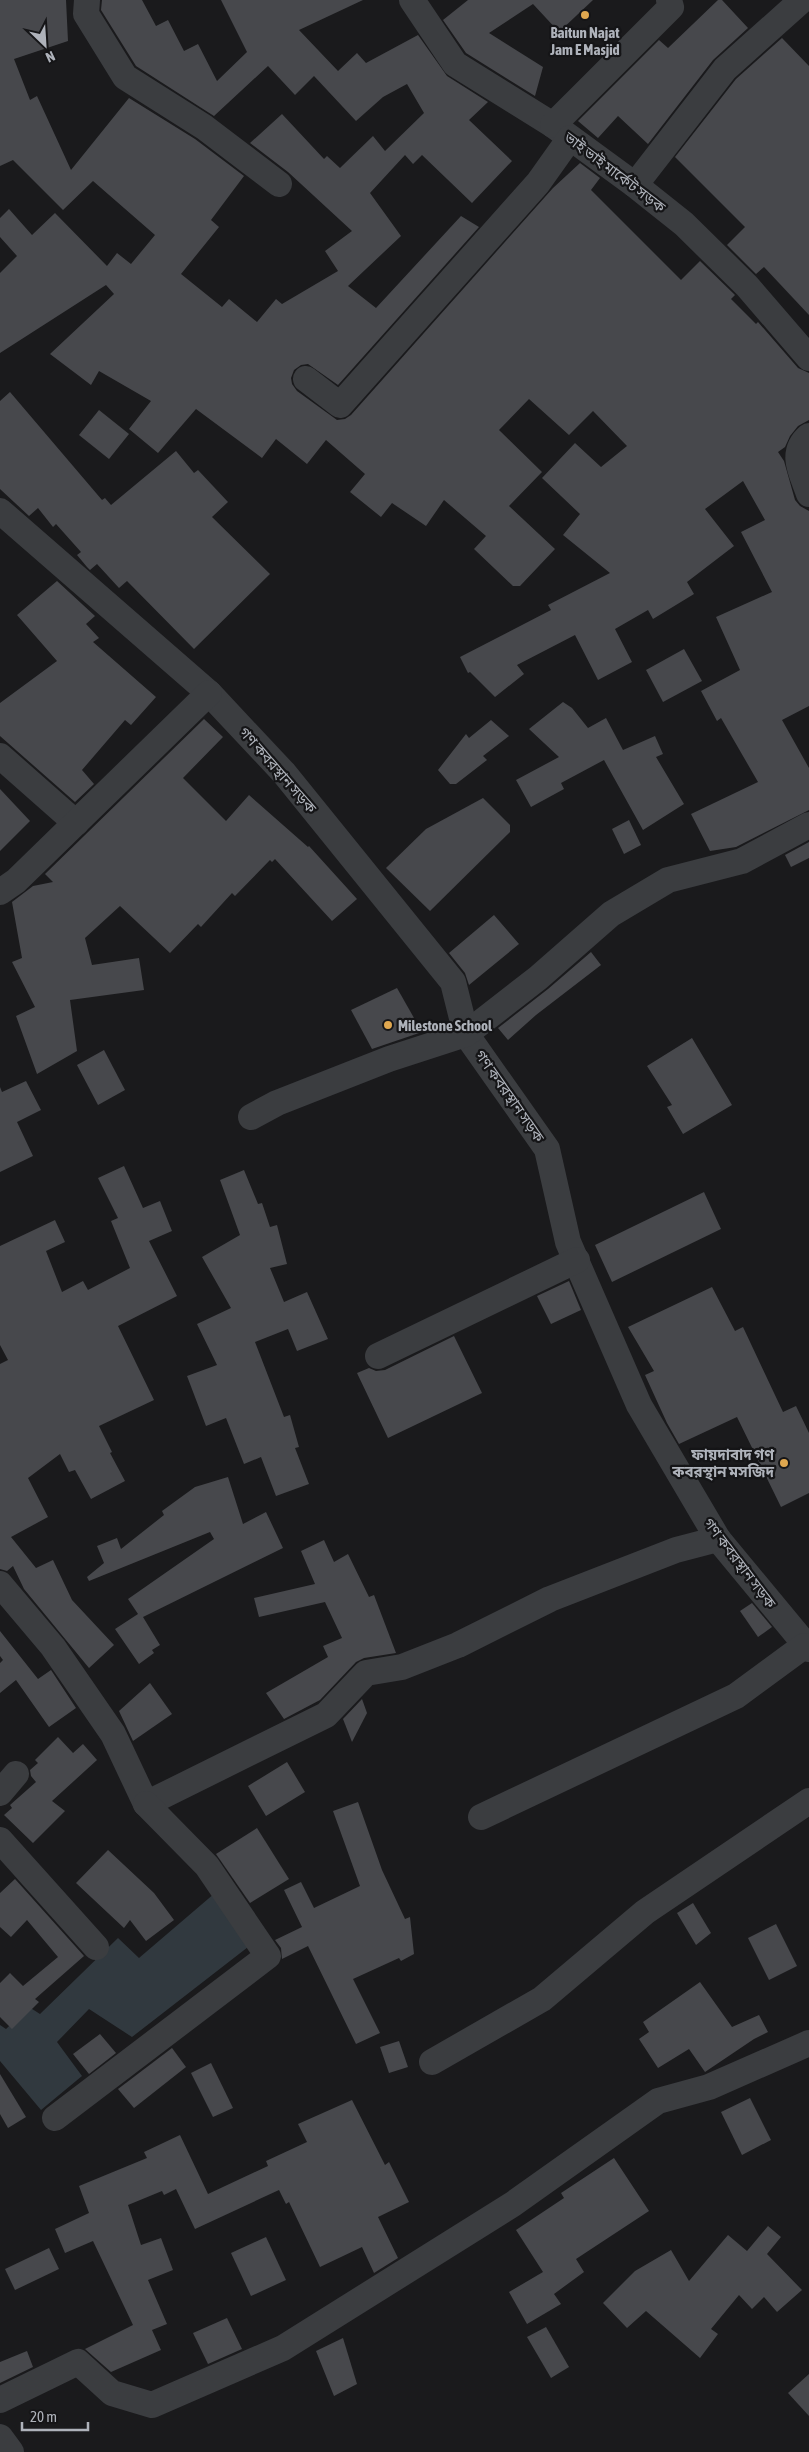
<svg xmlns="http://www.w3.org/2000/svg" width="809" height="2452" viewBox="0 0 809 2452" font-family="'Asap Condensed','Noto Sans Bengali',sans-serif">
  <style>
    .water { fill: #31393f }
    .building { fill: #47484c }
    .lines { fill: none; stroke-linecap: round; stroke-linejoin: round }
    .minor { stroke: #3b3d40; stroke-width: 26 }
    .poi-dot { fill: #dfa74f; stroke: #151517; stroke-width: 2 }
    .labels { text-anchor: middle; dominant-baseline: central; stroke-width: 4.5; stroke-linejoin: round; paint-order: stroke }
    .poi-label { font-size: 15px; font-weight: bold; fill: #aeb2ba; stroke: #151517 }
    .street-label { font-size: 15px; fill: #aeb2ba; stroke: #151517 }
  </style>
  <rect width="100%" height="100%" fill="#1a1a1c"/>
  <!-- water -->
  <polygon class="water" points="215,1893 248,1947 132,2037 89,2009 57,2042 82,2076 41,2110 0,2061 0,2025 6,2029 29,2007 40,2014 118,1938 139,1958"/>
  <!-- building -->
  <g class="building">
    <polygon points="0,0 66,0 68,41 14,59 30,100 37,96 71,170 129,98 195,139 244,176 211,220 219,227 181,274 222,307 229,299 257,322 276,299 282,304 338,271 325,251 352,231 288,172 250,143 282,114 324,159 327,156 340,168 373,136 385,151 424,113 407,84 383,97 356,121 314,76 295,95 268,66 214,116 136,66 101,10 102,0 142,0 156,26 168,20 184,51 198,44 217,81 247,52 221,0 363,0 299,30 338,71 357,53 366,63 418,35 447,76 488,102 469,120 512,161 472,203 422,155 413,164 405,155 370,193 401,236 348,286 376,308 461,216 479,227 338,385 308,364 301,365 294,370 291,378 292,384 297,391 337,420 345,419 351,415 553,188 580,163 600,178 591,190 681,280 700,261 735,295 731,299 756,324 758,322 798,368 809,373 809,420 798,426 790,436 785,447 778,452 784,461 795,500 800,506 809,511 809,706 782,720 809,768 809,810 736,847 710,851 691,814 758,782 721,718 717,721 701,691 740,670 716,617 772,592 741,532 765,520 743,481 705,509 734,546 687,582 694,594 653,619 648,610 615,629 632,662 598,680 575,635 517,665 524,674 495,697 470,672 468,673 460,657 551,610 548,605 610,573 563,535 580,514 542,478 575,443 601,467 627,446 593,411 569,435 529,399 499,430 542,472 509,506 555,549 520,586 513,586 474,549 486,536 444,500 426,526 392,503 381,517 350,492 365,474 326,440 307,464 276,439 262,458 196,409 158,453 129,429 151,401 99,371 91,385 50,354 114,294 106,285 0,353 0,273 17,256 0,237 0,218 9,209 32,235 55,213 107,266 117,253 131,264 155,235 93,181 63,210 13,160 0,166"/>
    <polygon points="468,0 593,0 559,32 533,4 489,33 543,67 535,96 466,53 443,20"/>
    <polygon points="718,0 722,0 748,28 713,60 648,144 618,116 598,138 578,121 659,40 668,48"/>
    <polygon points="782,38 809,66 809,315 764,267 756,274 727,245 745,227 675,157 736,79"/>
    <polygon points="10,392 102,500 105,498 111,505 176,451 194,473 198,470 228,502 212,517 270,574 194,649 127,581 119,588 97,564 90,570 87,567 77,555 81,552 56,524 53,527 38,508 29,516 0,489 0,401"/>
    <polygon points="99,410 129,434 109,459 79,435"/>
    <polygon points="57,581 95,616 86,624 99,638 93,642 156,697 131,725 125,720 82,770 94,784 75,802 0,736 0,703 57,661 17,615"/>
    <polygon points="684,649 702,681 663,702 646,670"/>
    <polygon points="563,702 572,708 588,728 606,718 623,750 655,736 663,754 656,757 684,804 643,830 604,760 561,783 564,789 531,807 516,780 559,757 529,729"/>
    <polygon points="204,719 223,737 183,778 226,821 249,795 308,847 309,846 357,899 332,921 275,859 272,862 270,860 235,896 232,893 201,927 198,924 170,953 120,906 85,938 92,965 139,958 144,990 70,1000 77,1051 37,1074 16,1016 35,1007 12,962 22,958 12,902 33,886 53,882 45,874"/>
    <polygon points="491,720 509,736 483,756 487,760 456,784 450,784 438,770 466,734 469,738"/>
    <polygon points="0,789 30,821 0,851"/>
    <polygon points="483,798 510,825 510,832 430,911 386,868 426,829"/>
    <polygon points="629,820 641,845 624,854 612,829"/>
    <polygon points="809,842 809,858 791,867 785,855"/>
    <polygon points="494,915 519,944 469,985 465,973 449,953"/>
    <polygon points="591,952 601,965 536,1015 508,1040 498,1028 548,989"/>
    <polygon points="397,988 422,1032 372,1049 351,1010"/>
    <polygon points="692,1038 732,1105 683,1134 667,1107 672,1105 647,1066"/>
    <polygon points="104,1050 125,1090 98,1105 77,1065"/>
    <polygon points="26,1081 41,1110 17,1122 33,1156 0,1172 0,1087 2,1092"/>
    <polygon points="124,1166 143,1208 160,1201 172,1231 149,1241 177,1296 118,1326 154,1400 99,1426 112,1452 110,1453 125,1481 91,1499 75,1470 69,1472 60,1454 28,1478 48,1517 11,1537 36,1568 53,1560 72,1600 114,1645 89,1668 24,1589 13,1566 7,1571 0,1569 0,1364 8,1360 0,1345 0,1246 55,1220 65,1242 46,1251 62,1292 83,1281 88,1290 130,1268 111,1221 118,1218 98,1178"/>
    <polygon points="244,1170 258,1204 262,1203 270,1227 277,1225 287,1264 270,1268 284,1302 307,1292 328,1339 297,1351 288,1329 255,1342 284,1417 290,1415 299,1447 295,1448 309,1484 276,1496 261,1457 244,1464 226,1418 206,1426 187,1376 217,1365 197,1324 231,1308 202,1257 240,1235 220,1180"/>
    <polygon points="704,1192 721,1229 612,1282 595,1245"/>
    <polygon points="569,1281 581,1310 551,1324 537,1296"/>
    <polygon points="712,1287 735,1331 743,1327 783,1412 796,1406 809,1433 809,1493 781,1507 737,1417 679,1444 667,1423 645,1375 654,1371 628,1327"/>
    <polygon points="454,1336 482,1393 388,1438 357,1373 369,1368 376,1371 385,1370"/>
    <polygon points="228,1477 243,1524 266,1512 283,1548 143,1617 160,1645 152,1650 154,1653 139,1664 115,1629 138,1614 128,1599 214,1539 210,1532 89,1581 87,1577 104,1563 97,1546 117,1538 121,1549 164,1515 162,1511 195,1487"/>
    <polygon points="324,1540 334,1562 348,1554 369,1597 374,1595 396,1653 364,1658 356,1662 320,1700 284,1719 266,1693 328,1657 323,1646 342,1638 325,1602 259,1617 254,1598 315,1584 301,1551"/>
    <polygon points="752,1603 772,1627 758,1637 740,1611"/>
    <polygon points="0,1631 38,1679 51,1670 76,1708 49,1727 16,1680 0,1693 0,1663 3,1660 0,1656"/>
    <polygon points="150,1683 172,1714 133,1741 119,1711"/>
    <polygon points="362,1699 367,1713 352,1742 343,1719"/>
    <polygon points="58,1737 73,1753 83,1744 97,1760 52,1801 65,1811 33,1843 4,1815 12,1808 10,1805 36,1782 31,1776 30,1770 38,1763 35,1760"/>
    <polygon points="287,1762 305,1792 266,1816 248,1786"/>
    <polygon points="358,1802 382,1870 405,1919 410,1917 414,1954 401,1961 399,1958 353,1979 380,2033 356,2044 308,1946 282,1959 281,1948 275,1940 302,1927 284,1890 301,1882 314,1908 360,1886 333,1811"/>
    <polygon points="257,1828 289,1879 250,1903 216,1854"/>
    <polygon points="108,1850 154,1893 174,1920 146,1941 130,1920 124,1928 76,1883"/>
    <polygon points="15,1879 84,1956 35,1999 39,2002 12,2029 0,2017 0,1983 10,1973 23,1986 58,1957 27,1920 11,1937 0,1927 0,1893"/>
    <polygon points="693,1903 711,1933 696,1945 677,1913"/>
    <polygon points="776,1924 797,1966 769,1980 748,1938"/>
    <polygon points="700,1982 732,2027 759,2015 768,2032 754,2039 705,2072 689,2049 658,2068 639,2039 649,2032 643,2022"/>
    <polygon points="100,2034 116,2053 89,2074 73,2054"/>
    <polygon points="399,2041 408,2067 389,2073 380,2047"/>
    <polygon points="172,2048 186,2067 134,2108 118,2089"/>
    <polygon points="211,2063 233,2108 213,2117 191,2073"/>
    <polygon points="0,2074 26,2117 8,2128 0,2114"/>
    <polygon points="750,2098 771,2140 742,2155 721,2112"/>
    <polygon points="352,2100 385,2165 389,2162 409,2202 378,2217 398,2258 374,2273 362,2247 320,2267 289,2202 286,2204 279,2190 195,2229 176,2189 164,2195 162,2191 128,2205 141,2245 161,2238 173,2270 148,2280 167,2324 152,2330 161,2350 111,2372 85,2349 133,2325 93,2241 65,2253 55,2229 89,2213 79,2186 147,2158 144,2152 180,2135 208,2194 268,2166 266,2161 307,2142 298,2124"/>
    <polygon points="614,2158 649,2211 576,2259 584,2272 554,2294 561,2304 527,2324 509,2292 543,2272 516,2230 564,2198 561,2193"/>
    <polygon points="768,2226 781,2237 767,2254 802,2290 777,2312 764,2297 752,2309 739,2295 711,2329 718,2334 700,2358 646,2311 627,2328 603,2303 635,2271 671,2250 689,2281 728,2235 747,2251"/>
    <polygon points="266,2237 286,2280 251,2296 231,2253"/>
    <polygon points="49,2248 59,2269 15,2290 5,2269"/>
    <polygon points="227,2318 242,2349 208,2364 193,2333"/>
    <polygon points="546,2327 569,2367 551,2378 527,2337"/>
    <polygon points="343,2338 357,2384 334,2396 316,2351"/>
    <polygon points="27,2351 33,2367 0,2383 0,2362"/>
    <polygon points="809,2374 809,2416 788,2393"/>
  </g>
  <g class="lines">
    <!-- minor -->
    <g class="minor">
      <polyline points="87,0 86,14 125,77 204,127 279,184"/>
      <polyline points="412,0 455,64 553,125 635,185 684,224 747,286 809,358"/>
      <polyline points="553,125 671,7 669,0"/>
      <polyline points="635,185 725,69 802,0"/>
      <polyline points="306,379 340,405 538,183 570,138"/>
      <path d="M809 436C789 453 802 473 809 494"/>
      <polyline points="0,511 209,693 284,773 453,982 466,1034 547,1149 568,1242 639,1405 718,1539 809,1649"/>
      <polyline points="0,756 76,823"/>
      <polyline points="0,892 16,881 209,693"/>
      <polyline points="251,1117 277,1103 389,1059 466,1034 538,978 611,914 668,880 742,861 809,825"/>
      <polyline points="378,1356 577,1260"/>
      <polyline points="0,1584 53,1647 113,1734 146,1804 326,1715 366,1673 402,1667 458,1645 550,1599 676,1550 718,1539"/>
      <polyline points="0,1793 16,1774"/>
      <polyline points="481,1817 736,1696 804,1646"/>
      <polyline points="0,1840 96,1947"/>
      <polyline points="432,2062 542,1999 645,1912 809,1801"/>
      <polyline points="55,2118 268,1956 207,1866 146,1804"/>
      <polyline points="0,2400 78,2362 112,2393 152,2405 283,2348 513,2204 658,2101 709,2087 809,2043"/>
      <polyline points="0,2437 11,2452"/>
    </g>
  </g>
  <!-- markers -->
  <g class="poi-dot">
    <circle cx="585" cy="15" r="5"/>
    <circle cx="388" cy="1025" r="5"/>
    <circle cx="784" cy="1463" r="5"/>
  </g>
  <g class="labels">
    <!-- poi labels -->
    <g class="poi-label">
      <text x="585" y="32">Baitun Najat<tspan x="585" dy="17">Jam E Masjid</tspan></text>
      <text x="398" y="1025" text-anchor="start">Milestone School</text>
      <text x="774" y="1454" text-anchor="end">ফায়দাবাদ গণ<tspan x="774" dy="17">কবরস্থান মসজিদ</tspan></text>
    </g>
    <!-- street labels -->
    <g class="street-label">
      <text transform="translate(615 172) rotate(37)">ভাই ভাই মার্কেট সড়ক</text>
      <text transform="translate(278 770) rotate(49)">গণ কবরস্থান সড়ক</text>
      <text transform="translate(510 1096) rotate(55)">গণ কবরস্থান সড়ক</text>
      <text transform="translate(740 1563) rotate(53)">গণ কবরস্থান সড়ক</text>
    </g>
  </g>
  <!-- north arrow -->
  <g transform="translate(45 45) rotate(155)" stroke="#151517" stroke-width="4" paint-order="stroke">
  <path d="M0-4L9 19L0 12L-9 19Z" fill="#aeb2ba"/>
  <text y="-8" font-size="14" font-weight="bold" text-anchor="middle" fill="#aeb2ba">N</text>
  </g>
  <!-- scale -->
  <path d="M22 2422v8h66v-8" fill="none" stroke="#aeb2ba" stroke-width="2.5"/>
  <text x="30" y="2422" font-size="15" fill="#aeb2ba" stroke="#151517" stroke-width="4" paint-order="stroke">20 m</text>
</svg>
